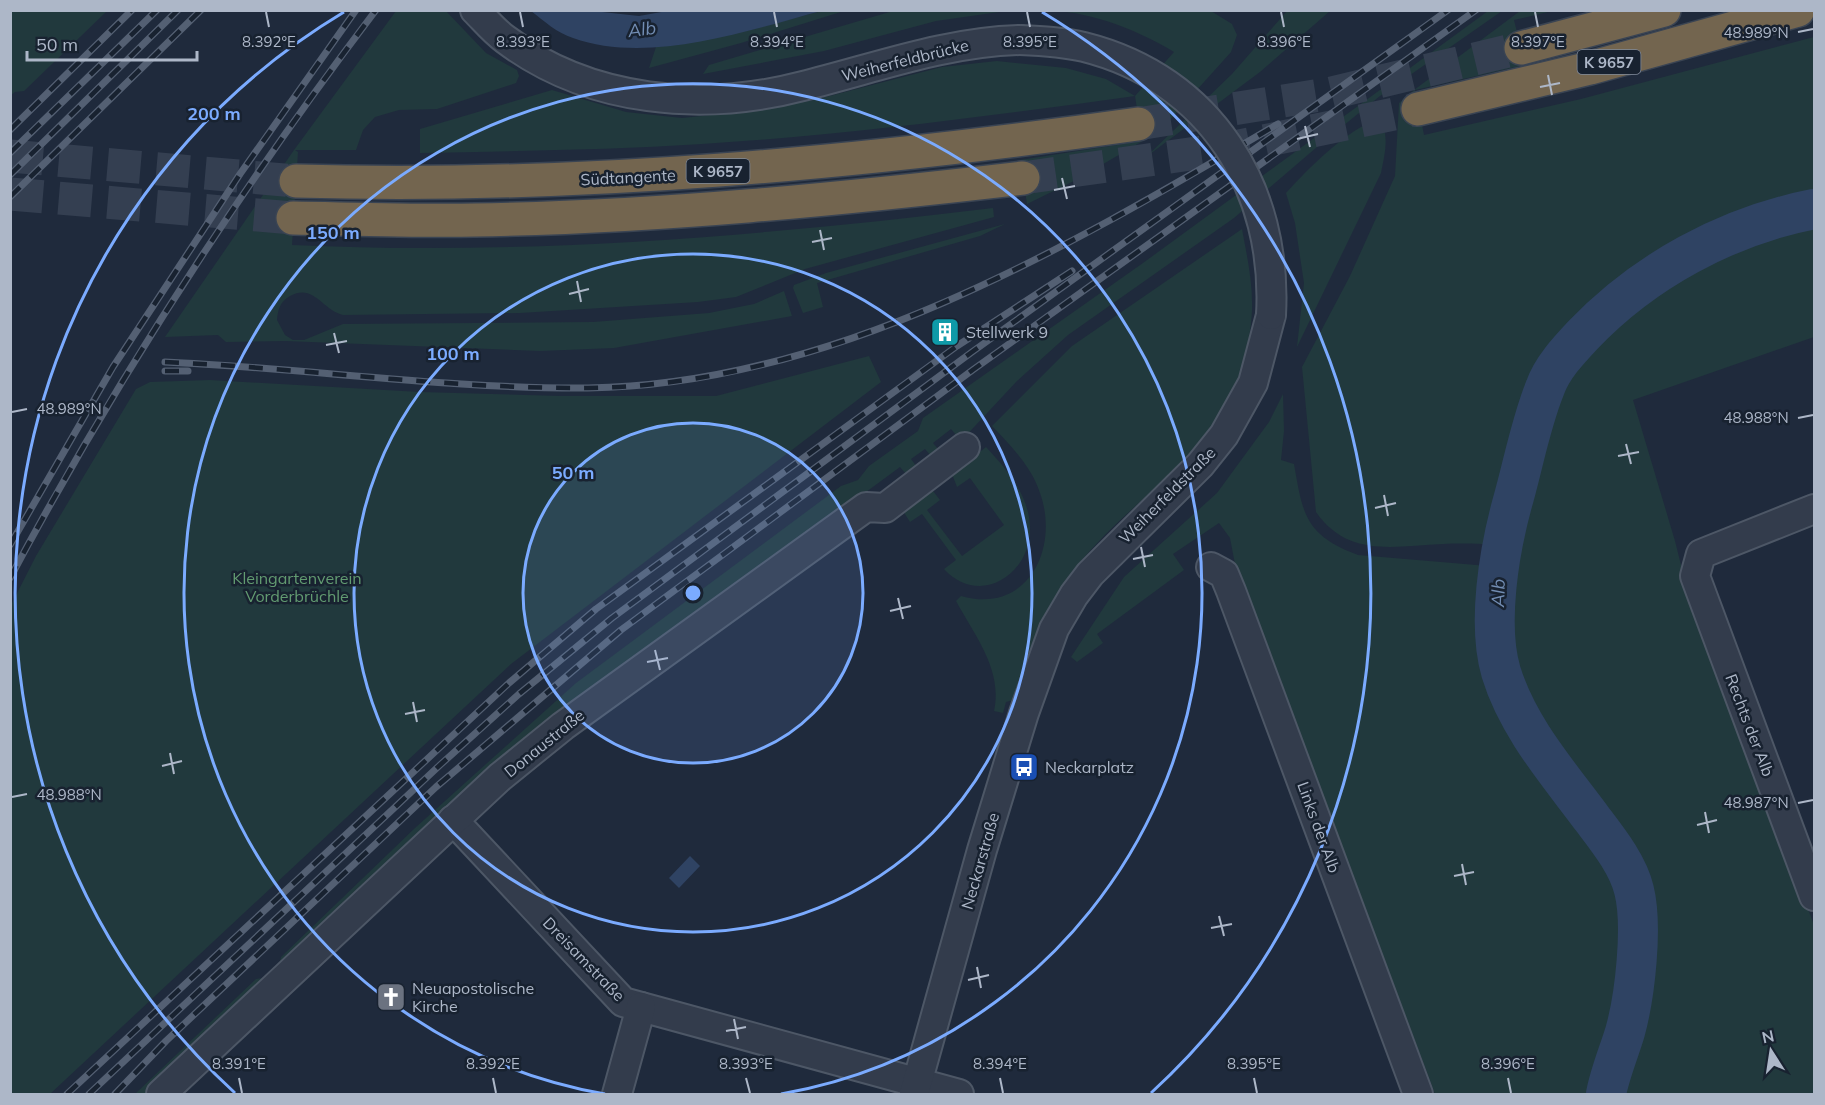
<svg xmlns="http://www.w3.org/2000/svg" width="1825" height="1105" viewBox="0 0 1825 1105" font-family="Mulish,sans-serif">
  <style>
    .green { fill: #21393d }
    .water { fill: #2f4363 }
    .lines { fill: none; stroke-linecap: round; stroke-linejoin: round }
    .river { stroke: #2f4363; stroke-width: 40 }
    .highway-tunnel { stroke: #343f51; stroke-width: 33; stroke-dasharray: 33 16; stroke-linecap: butt }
    .minor-casing { stroke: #4d5766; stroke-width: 32 }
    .highway-casing { stroke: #3a4453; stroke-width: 36 }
    .minor { stroke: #333c4c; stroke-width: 28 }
    .highway { stroke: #73654f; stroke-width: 33 }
    .rail-casing { stroke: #546073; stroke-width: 7 }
    .rail { stroke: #182230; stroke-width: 4.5; stroke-dasharray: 14; stroke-linecap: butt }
    .minor-bridge-casing { stroke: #4d5766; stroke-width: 32; stroke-linecap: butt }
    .minor-bridge { stroke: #333c4c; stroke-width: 28 }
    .ticks { fill: none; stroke: #adb7c8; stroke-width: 2 }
    .ring { fill: none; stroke: #7babff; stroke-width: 3 }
    .labels { text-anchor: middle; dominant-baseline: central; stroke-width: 5; stroke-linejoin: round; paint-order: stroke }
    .shield { fill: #182230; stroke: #808a9a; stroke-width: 1.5 }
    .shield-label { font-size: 15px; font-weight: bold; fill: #adb7c8 }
    .street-label { font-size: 16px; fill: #adb7c8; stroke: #182230 }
    .poi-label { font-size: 16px; fill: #adb7c8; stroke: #182230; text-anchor: start }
    .park-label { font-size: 16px; fill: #629b71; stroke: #182230 }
    .water-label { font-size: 18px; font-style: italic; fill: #728db3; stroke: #182230 }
    .ticks-label { font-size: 15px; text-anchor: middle; fill: #adb7c8; stroke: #182230; stroke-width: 5; stroke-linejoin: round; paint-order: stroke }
    .centre { fill: #7babff; stroke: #182230; stroke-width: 3 }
    .ring-label { font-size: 18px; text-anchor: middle; font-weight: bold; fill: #7babff; stroke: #182230; stroke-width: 5; stroke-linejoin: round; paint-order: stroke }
  </style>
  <rect width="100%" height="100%" fill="#1f2a3c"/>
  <!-- green -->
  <g class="green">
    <polygon points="11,10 107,10 107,11 24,91 15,92 11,95"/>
    <path d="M396 11H446L486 53 517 70 519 76 516 83 437 109 399 110 375 117 363 130 356 150H295L298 152 292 245C527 256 761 236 993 208L994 217 805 269 736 297 698 302 520 313 343 315C322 310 314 283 290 296 280 302 278 309 277 320L285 335 293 340H304L343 324 593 322 709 313 754 304 784 291 792 316 614 348 540 351 285 341 226 342 218 335 165 337 294 150Z"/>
    <polygon points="821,11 844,11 741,43 649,68 656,47 746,31"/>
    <polygon points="893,11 1006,11 936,21 824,51 703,74 709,65"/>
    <path d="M1053 11H1211L1232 24 1237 35 1231 52 1160 131 1074 181 1027 204 1020 160 1142 141 1135 96C991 116 847 135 702 144 608 150 514 151 420 153V129L552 90 626 112 682 118 740 112 814 100 942 67 997 61 1066 68 1106 79 1135 96 1174 52C1140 31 1092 12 1053 11Z"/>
    <polygon points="1287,11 1330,11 1260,72 1146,157 1232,74"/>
    <path d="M1488 11H1502L1380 96 1317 147 1234 218 1068 335 1017 381 961 441 951 429 933 443 944 456 936 462 925 449 911 459 922 474 912 481 900 467 725 596 147 1094H135L256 979C270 978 279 971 281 957L415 828 576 683 841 486 858 480 869 466 918 431 923 418 1143 263Z"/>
    <path d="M1520 11H1552L1514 20 1525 65 1415 90 1424 135 1581 99 1814 37V337L1633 400 1675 541 1693 613 1742 730 1814 925V1094H1435L1235 564 1230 538 1219 523 1173 554 1184 570 1097 634 1103 643 1077 662 1071 657 1124 577 1217 493 1269 422 1283 394 1284 431 1281 460 1294 464C1303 515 1305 535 1358 555L1500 567 1504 545C1483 544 1463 543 1443 544 1394 546 1348 558 1316 512L1302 367 1350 276 1395 176 1399 103 1414 90Z"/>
    <path d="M1379 118C1390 135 1385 153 1381 173L1297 347 1304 283 1295 223 1286 193C1312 165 1343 133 1379 118Z"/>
    <polygon points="1005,224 980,236 817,283 823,307 803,313 793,288 794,285 826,273"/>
    <path d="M1242 229C1247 256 1253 283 1252 310 1250 351 1236 402 1210 434 1170 481 1116 517 1078 565 1048 602 1025 655 1013 700L1006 702 1003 713 994 711C1003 670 975 636 956 601L961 596C1027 615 1060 549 1040 493 1032 467 1010 445 992 426L1072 346Z"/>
    <polygon points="869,356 881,382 511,664 50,1094 11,1094 11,605 36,556 136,389 150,382 210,380 420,392 560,396 716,396"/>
    <path d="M986 447C1007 470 1028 493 1030 526 1032 574 980 608 944 569L956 560 922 514 910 522 903 511 927 491H933L940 500 927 510 962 556 1004 525 970 478 957 487 952 474Z"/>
  </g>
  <!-- water -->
  <g class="water">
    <path d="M667 11V10L821 11C747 31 648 65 573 38 557 33 544 21 531 11H593L639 16Z"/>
    <polygon points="690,856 700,866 679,888 669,878"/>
  </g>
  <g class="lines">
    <!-- river -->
    <path class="river" d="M1606 1094C1610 1073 1619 1052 1625 1032 1635 996 1643 926 1634 890 1628 865 1609 841 1593 820 1559 774 1518 728 1501 672 1487 624 1499 552 1512 504 1523 466 1530 425 1545 388 1552 368 1568 351 1583 335 1644 271 1727 226 1814 209"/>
    <!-- highway-tunnel -->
    <g class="highway-tunnel">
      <polyline points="1138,124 1327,94 1521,48"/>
      <polyline points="10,156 296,181"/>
      <polyline points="1023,178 1225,149 1418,109"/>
      <polyline points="10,194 293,218"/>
    </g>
    <!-- minor casing -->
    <g class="minor-casing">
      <g id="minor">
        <path d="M475 10C485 20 494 31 505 39 590 103 703 112 803 86 876 68 945 42 1020 40"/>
        <polyline points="1814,509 1701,554 1695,576 1814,896"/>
        <polyline points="1211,567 1224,574 1231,591 1418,1094"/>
        <polyline points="453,820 623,1002 959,1094"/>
        <polyline points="161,1094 500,777 563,726 866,507 885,508 965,447"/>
        <polyline points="617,1094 641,1007"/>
        <polyline points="914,1094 982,850 1024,713 1054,629 1074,595 1090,574 1200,465 1224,435 1253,383 1271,315"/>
      </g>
    </g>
    <!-- highway casing -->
    <g class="highway-casing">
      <g id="highway">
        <polyline points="1521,48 1664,10"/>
        <polyline points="1418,109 1590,68 1798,10"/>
        <path d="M296 181C579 189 859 163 1138 124"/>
        <path d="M293 218C354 219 415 221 475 220 659 217 841 199 1023 178"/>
      </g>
    </g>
    <!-- minor -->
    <use href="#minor" class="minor"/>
    <!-- highway -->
    <use href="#highway" class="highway"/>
    <!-- rail casing -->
    <g class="rail-casing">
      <g id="rail">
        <polyline points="10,130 132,10"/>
        <polyline points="10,153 157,10"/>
        <polyline points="10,175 178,10"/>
        <polyline points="10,197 201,10"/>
        <path d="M165 362C305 368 447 389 588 388 836 385 1070 246 1278 124"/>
        <polyline points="165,371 188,371"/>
        <polyline points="10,545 113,367 240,174 356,10"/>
        <path d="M10 578C116 380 240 189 376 10"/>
        <polyline points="67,1094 509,683 596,609 957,346 1072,271"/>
        <polyline points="89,1094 440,765 519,694 612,618 972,352 1448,10"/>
        <polyline points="115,1094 166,1041 436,787 621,630 974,369 1476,10"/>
      </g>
    </g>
    <!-- rail -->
    <use href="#rail" class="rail"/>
    <!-- minor-bridge casing -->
    <g class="minor-bridge-casing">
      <path id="minor-bridge" d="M1020 40C1042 41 1063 42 1084 47 1211 79 1278 189 1271 315"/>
    </g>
    <!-- minor-bridge -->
    <use href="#minor-bridge" class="minor-bridge"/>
  </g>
  <!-- ticks -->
  <path class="ticks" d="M266 12 269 27M520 12 523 27M774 12 777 27M1027 12 1030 27M1281 12 1284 27M1535 12 1538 27M1798 32 1813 29M1548 75 1552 95M1540 87 1560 83M1305 126 1310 147M1297 139 1318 134M1062 178 1067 199M1054 190 1075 186M820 230 824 250M812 242 832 238M577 281 581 302M569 294 589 289M334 333 339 353M326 345 347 341M12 412 27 409M1798 418 1813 415M1626 444 1631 464M1618 456 1639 452M1384 495 1388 516M1375 508 1396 503M1141 547 1145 567M1133 559 1153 555M898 598 903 619M890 611 911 606M655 650 660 670M647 662 668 658M413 702 417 722M405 714 425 710M170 753 174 774M162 766 182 761M12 797 27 794M1798 803 1813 800M1705 812 1709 833M1697 825 1717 820M1462 864 1466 885M1454 876 1474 872M1219 916 1224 936M1211 928 1232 924M977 967 981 988M968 980 989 975M734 1019 738 1039M726 1031 746 1027M239 1078 242 1093M493 1078 496 1093M746 1078 750 1093M1000 1078 1003 1093M1254 1078 1257 1093M1508 1078 1511 1093"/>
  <!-- distance rings -->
  <circle cx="693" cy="593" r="170" fill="#7babff" fill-opacity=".12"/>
  <g class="ring">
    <circle cx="693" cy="593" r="170"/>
    <circle cx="693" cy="593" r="339"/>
    <path d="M605 1094A509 509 0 1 1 781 1094"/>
    <path d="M235 1093A678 678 0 0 1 344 12M1042 12A678 678 0 0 1 1151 1093"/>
  </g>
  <!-- icons -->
  <defs>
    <g id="building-square" transform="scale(1.5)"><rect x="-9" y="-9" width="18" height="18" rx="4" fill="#0f9aa8" stroke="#182230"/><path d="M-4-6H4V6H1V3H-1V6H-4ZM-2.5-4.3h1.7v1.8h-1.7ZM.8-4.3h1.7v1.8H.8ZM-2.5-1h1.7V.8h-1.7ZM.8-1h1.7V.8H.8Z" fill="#fff"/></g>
    <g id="bus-square" transform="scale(1.5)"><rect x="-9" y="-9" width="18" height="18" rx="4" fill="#1a4fb4" stroke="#182230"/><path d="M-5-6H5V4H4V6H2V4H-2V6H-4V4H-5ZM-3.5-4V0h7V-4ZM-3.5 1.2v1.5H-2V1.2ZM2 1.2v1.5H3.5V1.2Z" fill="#fff"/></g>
    <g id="church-square" transform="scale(1.5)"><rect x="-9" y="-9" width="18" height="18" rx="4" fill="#6b7280" stroke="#182230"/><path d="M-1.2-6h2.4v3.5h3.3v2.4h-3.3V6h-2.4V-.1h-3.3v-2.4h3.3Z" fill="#fff"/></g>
  </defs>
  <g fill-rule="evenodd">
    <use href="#building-square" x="945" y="332"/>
    <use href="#bus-square" x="1024" y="767"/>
    <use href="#church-square" x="391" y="997"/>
  </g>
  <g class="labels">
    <!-- shield labels -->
    <g class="shield">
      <rect x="1577.5" y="50" width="63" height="24" rx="4.5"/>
      <rect x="686.5" y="159" width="63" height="24" rx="4.5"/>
    </g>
    <g class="shield-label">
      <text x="1609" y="62">K 9657</text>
      <text x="718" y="171">K 9657</text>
    </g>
    <!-- street labels -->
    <g class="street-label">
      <text transform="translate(905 60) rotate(-14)">Weiherfeldbrücke</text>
      <text transform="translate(628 177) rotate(-3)">Südtangente</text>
      <text transform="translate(1167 495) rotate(-45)">Weiherfeldstraße</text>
      <text transform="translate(1750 725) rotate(69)">Rechts der Alb</text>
      <text transform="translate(544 743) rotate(-39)">Donaustraße</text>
      <text transform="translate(1319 827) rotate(70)">Links der Alb</text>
      <text transform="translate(980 861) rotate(-74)">Neckarstraße</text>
      <text transform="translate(584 959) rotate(46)">Dreisamstraße</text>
    </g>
    <!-- poi labels -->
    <g class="poi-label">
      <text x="966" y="332">Stellwerk 9</text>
      <text x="1045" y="767">Neckarplatz</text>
      <text x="412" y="988">Neuapostolische<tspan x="412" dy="18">Kirche</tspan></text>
    </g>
    <!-- park labels -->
    <g class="park-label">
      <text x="297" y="578">Kleingartenverein<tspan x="297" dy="18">Vorderbrüchle</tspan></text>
    </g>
    <!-- water labels -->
    <g class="water-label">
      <text transform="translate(642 29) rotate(-7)">Alb</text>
      <text transform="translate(1498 593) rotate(-88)">Alb</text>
    </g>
  </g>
  <g class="ticks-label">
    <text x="1756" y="38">48.989°N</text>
    <text x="269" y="47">8.392°E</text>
    <text x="523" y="47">8.393°E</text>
    <text x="777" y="47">8.394°E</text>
    <text x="1030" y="47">8.395°E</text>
    <text x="1284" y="47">8.396°E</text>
    <text x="1538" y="47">8.397°E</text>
    <text x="69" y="414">48.989°N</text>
    <text x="1756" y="423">48.988°N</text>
    <text x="69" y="800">48.988°N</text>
    <text x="1756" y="808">48.987°N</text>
    <text x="239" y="1069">8.391°E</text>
    <text x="493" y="1069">8.392°E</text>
    <text x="746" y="1069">8.393°E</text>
    <text x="1000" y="1069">8.394°E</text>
    <text x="1254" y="1069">8.395°E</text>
    <text x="1508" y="1069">8.396°E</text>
  </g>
  <circle cx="693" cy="593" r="9" class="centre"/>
  <g class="ring-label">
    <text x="214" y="120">200 m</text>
    <text x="333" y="239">150 m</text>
    <text x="453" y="360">100 m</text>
    <text x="573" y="479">50 m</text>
  </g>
  <!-- border -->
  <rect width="1825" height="1105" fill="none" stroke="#adb7c8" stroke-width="24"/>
  <!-- north arrow -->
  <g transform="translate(1771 1051) rotate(348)" stroke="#182230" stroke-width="4.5" paint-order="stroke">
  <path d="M0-4.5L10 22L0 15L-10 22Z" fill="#adb7c8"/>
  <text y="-9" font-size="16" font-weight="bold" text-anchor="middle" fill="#adb7c8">N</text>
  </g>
  <!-- scale -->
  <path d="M27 51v9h170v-9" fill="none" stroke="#adb7c8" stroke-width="3"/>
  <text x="36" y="51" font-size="18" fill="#adb7c8" stroke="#182230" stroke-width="4.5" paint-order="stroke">50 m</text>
</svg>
